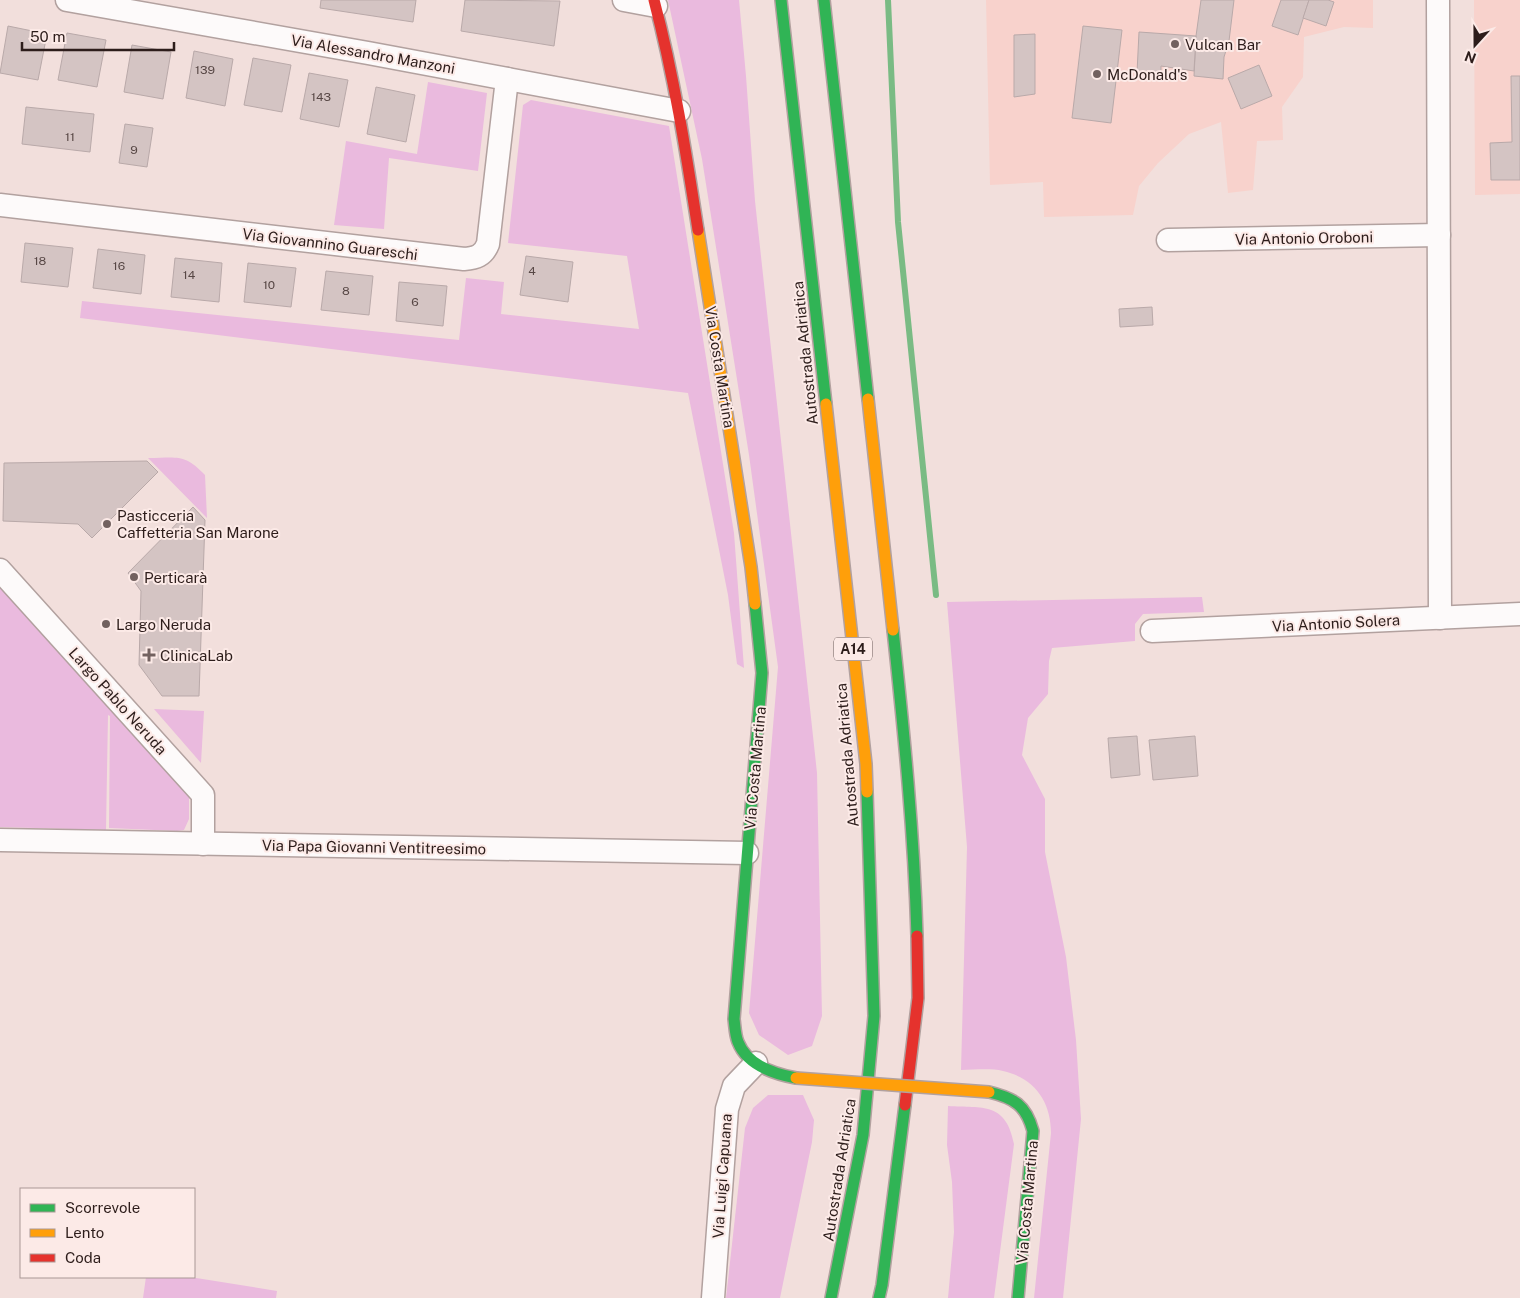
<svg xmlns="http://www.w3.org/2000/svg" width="1520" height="1298" viewBox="0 0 1520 1298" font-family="'Public Sans',sans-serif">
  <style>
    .built { fill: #f8d2cc }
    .green { fill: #eabade }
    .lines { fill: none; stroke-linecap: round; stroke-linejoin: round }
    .stream { stroke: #7abb84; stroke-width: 6 }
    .building { fill: #d4c4c3; stroke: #b9a9a9 }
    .street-casing { stroke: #b2a19f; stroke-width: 25 }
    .fast-casing { stroke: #b2a19f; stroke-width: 14 }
    .slow-casing { stroke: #b2a19f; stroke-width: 14 }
    .jam-casing { stroke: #b2a19f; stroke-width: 14 }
    .street { stroke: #fdfafa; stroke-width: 22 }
    .fast { stroke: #30b455; stroke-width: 11 }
    .slow { stroke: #ff9f0a; stroke-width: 11 }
    .jam { stroke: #e5322d; stroke-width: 11 }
    .slow-bridge-casing { stroke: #b2a19f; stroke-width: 14; stroke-linecap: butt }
    .slow-bridge { stroke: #ff9f0a; stroke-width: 11 }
    .poi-dot { fill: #72615f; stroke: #fceae7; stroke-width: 2 }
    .labels { text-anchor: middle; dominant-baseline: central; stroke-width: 4; stroke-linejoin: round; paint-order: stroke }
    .number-label { font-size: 12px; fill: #574745 }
    .shield { fill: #fceae7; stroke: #6b5a58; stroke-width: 1 }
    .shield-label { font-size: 14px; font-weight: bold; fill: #2d1d1b }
    .poi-label { font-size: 15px; fill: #2d1d1b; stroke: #fceae7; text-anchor: start }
    .street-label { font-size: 15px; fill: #2d1d1b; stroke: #fceae7 }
  </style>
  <rect width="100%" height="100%" fill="#f2dfdc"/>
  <!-- built -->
  <g class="built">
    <polygon points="986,0 1373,0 1373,28 1344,27 1304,37 1303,77 1282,107 1283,140 1257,141 1253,190 1228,193 1221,122 1189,134 1158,163 1139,186 1133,215 1044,217 1043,182 990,185"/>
    <polygon points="1474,0 1520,0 1520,194 1475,195"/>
  </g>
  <!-- green -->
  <g class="green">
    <polygon points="668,0 739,0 746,76 755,201 817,773 822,1016 812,1046 788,1055 759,1035 749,1013 778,667 749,455 702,159"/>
    <polygon points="428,82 487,93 478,171 389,158 384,229 334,225 346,141 417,154"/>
    <polygon points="531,100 669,126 734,533 744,668 737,664 728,595 688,393 80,318 82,301 459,340 466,278 504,282 501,314 639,329 627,256 508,243 523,105"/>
    <path d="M148 458C177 458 184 453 205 475L207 518Z"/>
    <polygon points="0,587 105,700 189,797 189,819 184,830 177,831 109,828 110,716 108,715 106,830 0,827"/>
    <path d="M1202 597 1204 612 1143 614 1135 624V641L1052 648 1049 661 1048 694 1028 718 1022 755 1045 799V852L1066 957 1076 1040 1081 1119 1063 1298H1034L1051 1133C1051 1102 1035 1078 1003 1071 990 1068 974 1070 961 1070L967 847 947 602Z"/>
    <polygon points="154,709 204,711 201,763"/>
    <polygon points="768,1095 803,1095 814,1120 812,1142 780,1298 726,1298 745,1128 753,1108"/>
    <path d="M948 1106C983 1108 1006 1102 1014 1144L994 1298H948L954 1232 952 1182 947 1145Z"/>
    <polygon points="146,1277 190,1277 277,1291 276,1298 143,1298"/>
  </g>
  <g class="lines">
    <!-- stream -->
    <polyline class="stream" points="888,0 898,222 936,595"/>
  </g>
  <!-- building -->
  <g class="building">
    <polygon points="321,0 416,0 413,22 320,8"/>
    <polygon points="465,0 560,1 554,46 461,31"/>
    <polygon points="1201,0 1234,0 1229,41 1224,57 1223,79 1194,76 1196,36"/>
    <polygon points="1281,0 1309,0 1298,35 1272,26"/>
    <polygon points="1309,0 1328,0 1334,2 1326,26 1303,18"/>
    <polygon points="8,26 47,34 38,80 0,73"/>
    <polygon points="1083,26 1122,30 1111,123 1072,118"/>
    <polygon points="1139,32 1196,36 1194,71 1161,66 1161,76 1137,73"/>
    <polygon points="67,33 106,40 97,87 58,80"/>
    <polygon points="1035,34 1035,94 1014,97 1014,35"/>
    <polygon points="132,45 171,52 163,99 124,92"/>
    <polygon points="194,51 233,59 225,106 186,98"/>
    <polygon points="253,58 291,65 282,112 244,105"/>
    <polygon points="1259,65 1272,96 1241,109 1228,78"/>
    <polygon points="309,73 348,80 339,127 300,119"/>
    <polygon points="1511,76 1520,76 1520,180 1491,180 1490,143 1512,142"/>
    <polygon points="376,87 415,95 406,142 367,134"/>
    <polygon points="26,107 94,114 90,152 22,144"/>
    <polygon points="125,124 153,128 147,167 119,163"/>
    <polygon points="25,243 73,248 68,287 21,282"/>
    <polygon points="98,249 145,255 141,294 93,288"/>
    <polygon points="526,256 573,262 568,302 520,295"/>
    <polygon points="175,258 222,263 219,302 171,297"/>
    <polygon points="248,263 296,268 291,307 244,302"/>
    <polygon points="326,271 373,276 369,315 321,310"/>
    <polygon points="399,282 447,286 443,326 396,321"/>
    <polygon points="1152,307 1153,325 1120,327 1119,309"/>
    <polygon points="147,461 158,472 92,538 78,524 3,521 4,463"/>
    <polygon points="193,507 205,520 199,696 162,696 139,665 141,591 128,573"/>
    <polygon points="1137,736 1140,775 1111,778 1108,738"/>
    <polygon points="1195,736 1198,776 1153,780 1149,740"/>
  </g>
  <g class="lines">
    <!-- street casing -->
    <g class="street-casing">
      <g id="street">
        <polyline points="67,0 368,53 679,111"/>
        <polyline points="624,0 656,6"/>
        <polyline points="1438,0 1440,618"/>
        <path d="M0 205 464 259C476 258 483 256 488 244L507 79"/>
        <polyline points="1168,240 1439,235"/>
        <polyline points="0,570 203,795 203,844"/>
        <polyline points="1152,631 1520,614"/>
        <polyline points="0,840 747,853"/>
        <polyline points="713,1298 727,1109 734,1086 756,1063"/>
      </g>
    </g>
    <!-- fast casing -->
    <g class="fast-casing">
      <g id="fast">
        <polyline points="781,0 826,404"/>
        <polyline points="824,0 868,399"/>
        <path d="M755 604 762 673 734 1019C735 1026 735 1035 738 1042 747 1065 774 1074 796 1078"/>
        <path d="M893 630C904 732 914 833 917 936"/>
        <path d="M989 1092C1014 1098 1026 1105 1033 1131L1018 1298"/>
        <polyline points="831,1298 863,1135 874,1016 867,792"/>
        <polyline points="879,1298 882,1285 905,1105"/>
      </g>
    </g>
    <!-- slow casing -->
    <g class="slow-casing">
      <g id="slow">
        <polyline points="698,230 751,567 755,604"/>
        <polyline points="868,399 893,630"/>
        <polyline points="826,404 866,764 867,792"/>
      </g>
    </g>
    <!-- jam casing -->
    <g class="jam-casing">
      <g id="jam">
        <path d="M654 0C674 76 686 152 698 230"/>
        <polyline points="905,1105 918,998 917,936"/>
      </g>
    </g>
    <!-- street -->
    <use href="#street" class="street"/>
    <!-- fast -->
    <use href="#fast" class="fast"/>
    <!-- slow -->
    <use href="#slow" class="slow"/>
    <!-- jam -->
    <use href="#jam" class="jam"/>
    <!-- slow-bridge casing -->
    <g class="slow-bridge-casing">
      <polyline id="slow-bridge" points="796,1078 989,1092"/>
    </g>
    <!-- slow-bridge -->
    <use href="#slow-bridge" class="slow-bridge"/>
  </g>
  <!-- markers -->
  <g class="poi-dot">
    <circle cx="1175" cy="44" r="5"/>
    <circle cx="1097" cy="74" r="5"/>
    <circle cx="107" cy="524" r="5"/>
    <circle cx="134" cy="577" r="5"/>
    <circle cx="106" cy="624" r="5"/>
    <path d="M146.5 647.5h5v5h5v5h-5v5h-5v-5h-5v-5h5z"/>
  </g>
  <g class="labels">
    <!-- number labels -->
    <g class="number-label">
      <text x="205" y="70">139</text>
      <text x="321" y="97">143</text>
      <text x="70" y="137">11</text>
      <text x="134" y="150">9</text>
      <text x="40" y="261">18</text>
      <text x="119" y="266">16</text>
      <text x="532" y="271">4</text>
      <text x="189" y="275">14</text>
      <text x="269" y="285">10</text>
      <text x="346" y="291">8</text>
      <text x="415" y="302">6</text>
    </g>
    <!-- shield labels -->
    <rect class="shield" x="834" y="637.5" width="38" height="23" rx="4"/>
    <g class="shield-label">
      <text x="853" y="649">A14</text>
    </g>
    <!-- poi labels -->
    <g class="poi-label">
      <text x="1185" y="44">Vulcan Bar</text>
      <text x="1107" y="74">McDonald's</text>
      <text x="117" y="515">Pasticceria<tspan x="117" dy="17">Caffetteria San Marone</tspan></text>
      <text x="144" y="577">Perticarà</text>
      <text x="116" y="624">Largo Neruda</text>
      <text x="160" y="655">ClinicaLab</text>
    </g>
    <!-- street labels -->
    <g class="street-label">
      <text transform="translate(373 54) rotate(10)">Via Alessandro Manzoni</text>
      <text transform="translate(1304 238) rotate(-1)">Via Antonio Oroboni</text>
      <text transform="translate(330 244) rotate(7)">Via Giovannino Guareschi</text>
      <text transform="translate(805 353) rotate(-96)">Autostrada Adriatica</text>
      <text transform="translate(720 367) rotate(81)">Via Costa Martina</text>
      <text transform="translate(1336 623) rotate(-3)">Via Antonio Solera</text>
      <text transform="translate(118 701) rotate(48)">Largo Pablo Neruda</text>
      <text transform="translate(847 755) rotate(-95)">Autostrada Adriatica</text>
      <text transform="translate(755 768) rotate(-85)">Via Costa Martina</text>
      <text transform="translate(374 847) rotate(1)">Via Papa Giovanni Ventitreesimo</text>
      <text transform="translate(839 1170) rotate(-81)">Autostrada Adriatica</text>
      <text transform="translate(722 1176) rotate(-86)">Via Luigi Capuana</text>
      <text transform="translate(1027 1202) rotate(-85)">Via Costa Martina</text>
    </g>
  </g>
  <!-- legend -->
  <rect x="20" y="1188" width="175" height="90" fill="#fceae7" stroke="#a99895"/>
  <rect x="30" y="1204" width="25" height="8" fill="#30b455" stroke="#a99895"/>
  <text x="65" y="1213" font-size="15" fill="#2d1d1b">Scorrevole</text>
  <rect x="30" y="1229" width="25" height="8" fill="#ff9f0a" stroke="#a99895"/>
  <text x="65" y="1238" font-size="15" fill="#2d1d1b">Lento</text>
  <rect x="30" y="1254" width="25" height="8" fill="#e5322d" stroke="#a99895"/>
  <text x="65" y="1263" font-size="15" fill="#2d1d1b">Coda</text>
  <!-- north arrow -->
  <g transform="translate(1475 45) rotate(201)" stroke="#fceae7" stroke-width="4" paint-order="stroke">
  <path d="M0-4L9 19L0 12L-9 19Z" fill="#2d1d1b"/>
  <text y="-8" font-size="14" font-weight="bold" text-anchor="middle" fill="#2d1d1b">N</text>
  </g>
  <!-- scale -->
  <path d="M22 42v8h152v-8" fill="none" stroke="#2d1d1b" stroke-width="2.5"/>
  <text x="30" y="42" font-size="15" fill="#2d1d1b" stroke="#fceae7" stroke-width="4" paint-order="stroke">50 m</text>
</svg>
